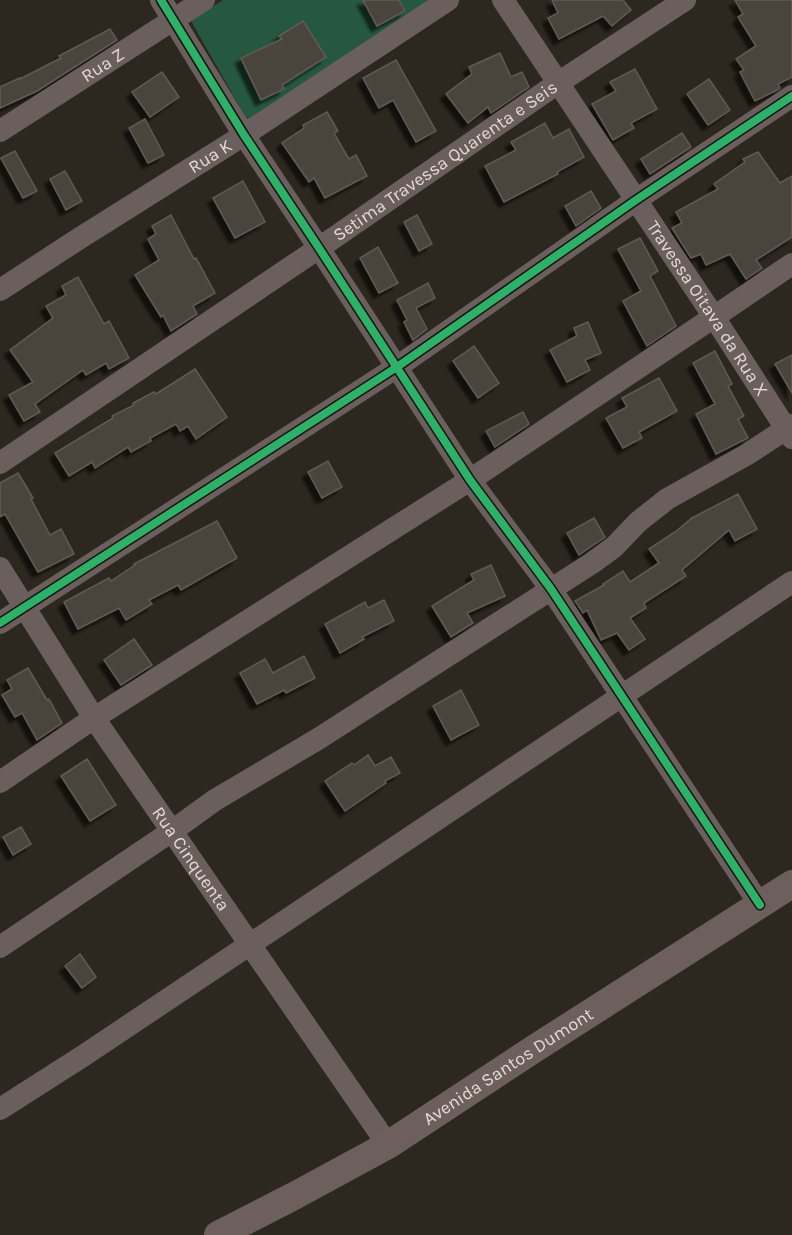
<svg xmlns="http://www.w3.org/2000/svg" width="792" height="1235" viewBox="0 0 792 1235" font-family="Karla,sans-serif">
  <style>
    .green { fill: #25583f }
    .building { fill: #4a443e; stroke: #615a54; stroke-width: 1.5; filter: url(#shadow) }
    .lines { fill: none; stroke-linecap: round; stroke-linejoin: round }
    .minor { stroke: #6b5f5e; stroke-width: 22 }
    .major { stroke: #6d5f5b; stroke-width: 28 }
    .cycleway-casing { stroke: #17130b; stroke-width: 11 }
    .cycleway { stroke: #2db169; stroke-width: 8 }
    .labels { text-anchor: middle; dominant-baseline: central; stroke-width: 6; stroke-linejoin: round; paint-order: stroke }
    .street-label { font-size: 18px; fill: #e2dcd2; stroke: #17130b }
  </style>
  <defs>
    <filter id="shadow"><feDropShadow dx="-5.5" dy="5.5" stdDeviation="1.5" flood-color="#0009"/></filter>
  </defs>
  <rect width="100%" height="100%" fill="#2d281f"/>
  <!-- green -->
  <polygon class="green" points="223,0 434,0 250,125 191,21"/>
  <!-- building -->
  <g class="building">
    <polygon points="363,0 399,0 405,11 377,26"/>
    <polygon points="552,0 623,0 631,10 612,26 603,16 559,39 548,18 558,13"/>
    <polygon points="735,0 792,0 792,77 778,84 780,88 777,90 755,101 740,72 744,70 736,59 756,46 738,17 743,14"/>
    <polygon points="303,21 326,57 282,85 284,89 261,100 241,58 282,39 279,36"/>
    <polygon points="110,29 117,40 37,91 0,108 0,87 20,78 20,79 61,58 59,56"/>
    <polygon points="500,53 511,77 522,72 529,87 491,113 488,107 468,123 446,94 472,74 469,67"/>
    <polygon points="396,60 436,131 416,142 393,100 379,108 363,78"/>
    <polygon points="635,69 657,109 631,123 634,128 613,140 592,104 616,91 610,82"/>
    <polygon points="162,72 179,97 150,117 132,92"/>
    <polygon points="709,79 730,110 708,125 687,94"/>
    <polygon points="327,112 338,131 334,133 349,159 356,155 367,176 325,198 314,178 309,182 282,143 304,128 303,125"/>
    <polygon points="145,119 164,155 148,163 129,128"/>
    <polygon points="545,123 553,138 569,129 584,157 557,172 558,174 504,202 485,166 516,150 511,142"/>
    <polygon points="682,133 691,147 650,174 641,159"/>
    <polygon points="15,151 37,191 23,198 1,158"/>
    <polygon points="758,152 780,183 792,176 792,237 756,260 762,268 746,279 730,254 706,265 701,254 691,258 672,228 682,223 676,212 718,189 714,184 745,162 743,159"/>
    <polygon points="65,171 82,201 66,210 50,179"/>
    <polygon points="243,181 265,222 235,238 213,198"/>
    <polygon points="591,191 601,208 576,226 565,206"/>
    <polygon points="171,215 194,259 196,258 215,293 193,306 197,314 171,331 163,315 161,317 135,275 159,260 148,239 156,234 152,226"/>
    <polygon points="417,215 432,244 419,251 404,222"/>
    <polygon points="640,238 658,271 650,276 676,326 647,346 623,301 641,291 618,249"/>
    <polygon points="378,247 398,283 379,293 360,258"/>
    <polygon points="78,277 104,324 109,321 129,358 109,369 106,363 86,375 83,370 35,404 40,412 24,421 9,395 33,382 10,350 53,318 46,306 66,295 62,286"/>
    <polygon points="428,283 435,298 416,308 427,329 413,340 404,322 407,320 397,300"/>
    <polygon points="588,322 601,353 585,360 590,370 567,382 550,350 577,336 574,328"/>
    <polygon points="474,346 499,383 478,398 453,361"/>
    <polygon points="715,351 732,384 728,386 744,416 738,419 748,438 716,454 696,414 715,404 693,363"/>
    <polygon points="792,355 792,393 775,364"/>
    <polygon points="195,369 227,417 196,439 188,426 180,431 176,424 150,438 151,441 131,452 128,447 95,468 92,462 69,476 55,453 113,418 112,416 134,405 133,403 154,392 156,394"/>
    <polygon points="659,378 677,411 639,432 642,438 623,448 606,418 627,407 622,398"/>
    <polygon points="523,412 529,424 495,447 486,431"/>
    <polygon points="328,461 342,487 322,498 308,472"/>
    <polygon points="18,473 33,498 31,499 50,535 61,529 74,554 38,572 5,514 0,517 0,483"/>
    <polygon points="738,494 757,529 735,541 729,530 682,570 686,576 644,603 646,608 630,618 645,639 629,650 617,633 601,640 587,610 583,613 575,601 604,585 603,584 623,571 630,582 659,563 649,549 675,532 692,518"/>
    <polygon points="594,518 605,537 579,555 567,533"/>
    <polygon points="217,521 237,558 181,590 178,585 149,600 152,604 126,620 119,608 78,629 64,602 109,578 111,581 135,565 134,564"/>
    <polygon points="491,565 505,596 467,613 473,623 451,637 432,606 474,580 471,574"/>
    <polygon points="384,600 394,621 362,637 364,639 340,653 325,624 365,602 368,608"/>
    <polygon points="134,639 152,665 121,685 104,660"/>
    <polygon points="304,656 315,678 286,693 284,690 257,704 240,673 265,659 273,673"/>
    <polygon points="28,668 47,700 49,699 62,723 37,740 22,713 15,717 2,695 12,689 7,680"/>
    <polygon points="461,690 479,725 451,740 433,706"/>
    <polygon points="368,755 375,766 391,757 400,773 385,781 386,783 345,811 325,781 352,763 354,765"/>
    <polygon points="87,759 116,805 90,821 61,776"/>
    <polygon points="21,827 31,844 13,855 3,837"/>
    <polygon points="80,954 96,977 82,988 65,966"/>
  </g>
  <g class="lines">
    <!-- minor -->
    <g class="minor">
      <polyline points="161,0 244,135 319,248 470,480 551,589 760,905"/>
      <path id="s1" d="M503 0 714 317 792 438"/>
      <path id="s2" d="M0 131 204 0"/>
      <path id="s3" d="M0 290 80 238 244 135 448 0"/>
      <path id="s4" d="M0 463 319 248 558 83 685 0"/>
      <path id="s5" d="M0 568 94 718 388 1145"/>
      <polyline points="0,623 397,367 636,200 792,96"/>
      <polyline points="0,782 94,718 470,480 714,317 792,264"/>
      <polyline points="0,947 172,831 215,800 318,739 592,563 614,547 638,522 667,499 746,455 792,425"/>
      <polyline points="0,1109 83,1056 792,582"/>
    </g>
    <!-- major -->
    <path class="major" id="s6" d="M218 1235 294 1196 388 1145 537 1047 792 884"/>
    <!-- cycleway casing -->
    <g class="cycleway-casing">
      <g id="cycleway">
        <polyline points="161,0 244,135 319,248 470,480 551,589 760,905"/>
        <polyline points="0,623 397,367 636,200 792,96"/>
      </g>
    </g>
    <!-- cycleway -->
    <use href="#cycleway" class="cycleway"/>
  </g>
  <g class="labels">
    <!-- street labels -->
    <g class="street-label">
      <text stroke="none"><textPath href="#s2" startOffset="122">Rua Z</textPath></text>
      <text stroke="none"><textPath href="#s3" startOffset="249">Rua K</textPath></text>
      <text stroke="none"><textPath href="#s4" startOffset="538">Setima Travessa Quarenta e Seis</textPath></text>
      <text stroke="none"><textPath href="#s1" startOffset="370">Travessa Oitava da Rua X</textPath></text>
      <text stroke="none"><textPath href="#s5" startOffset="348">Rua Cinquenta</textPath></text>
      <text stroke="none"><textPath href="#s6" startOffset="336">Avenida Santos Dumont</textPath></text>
    </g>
  </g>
</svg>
